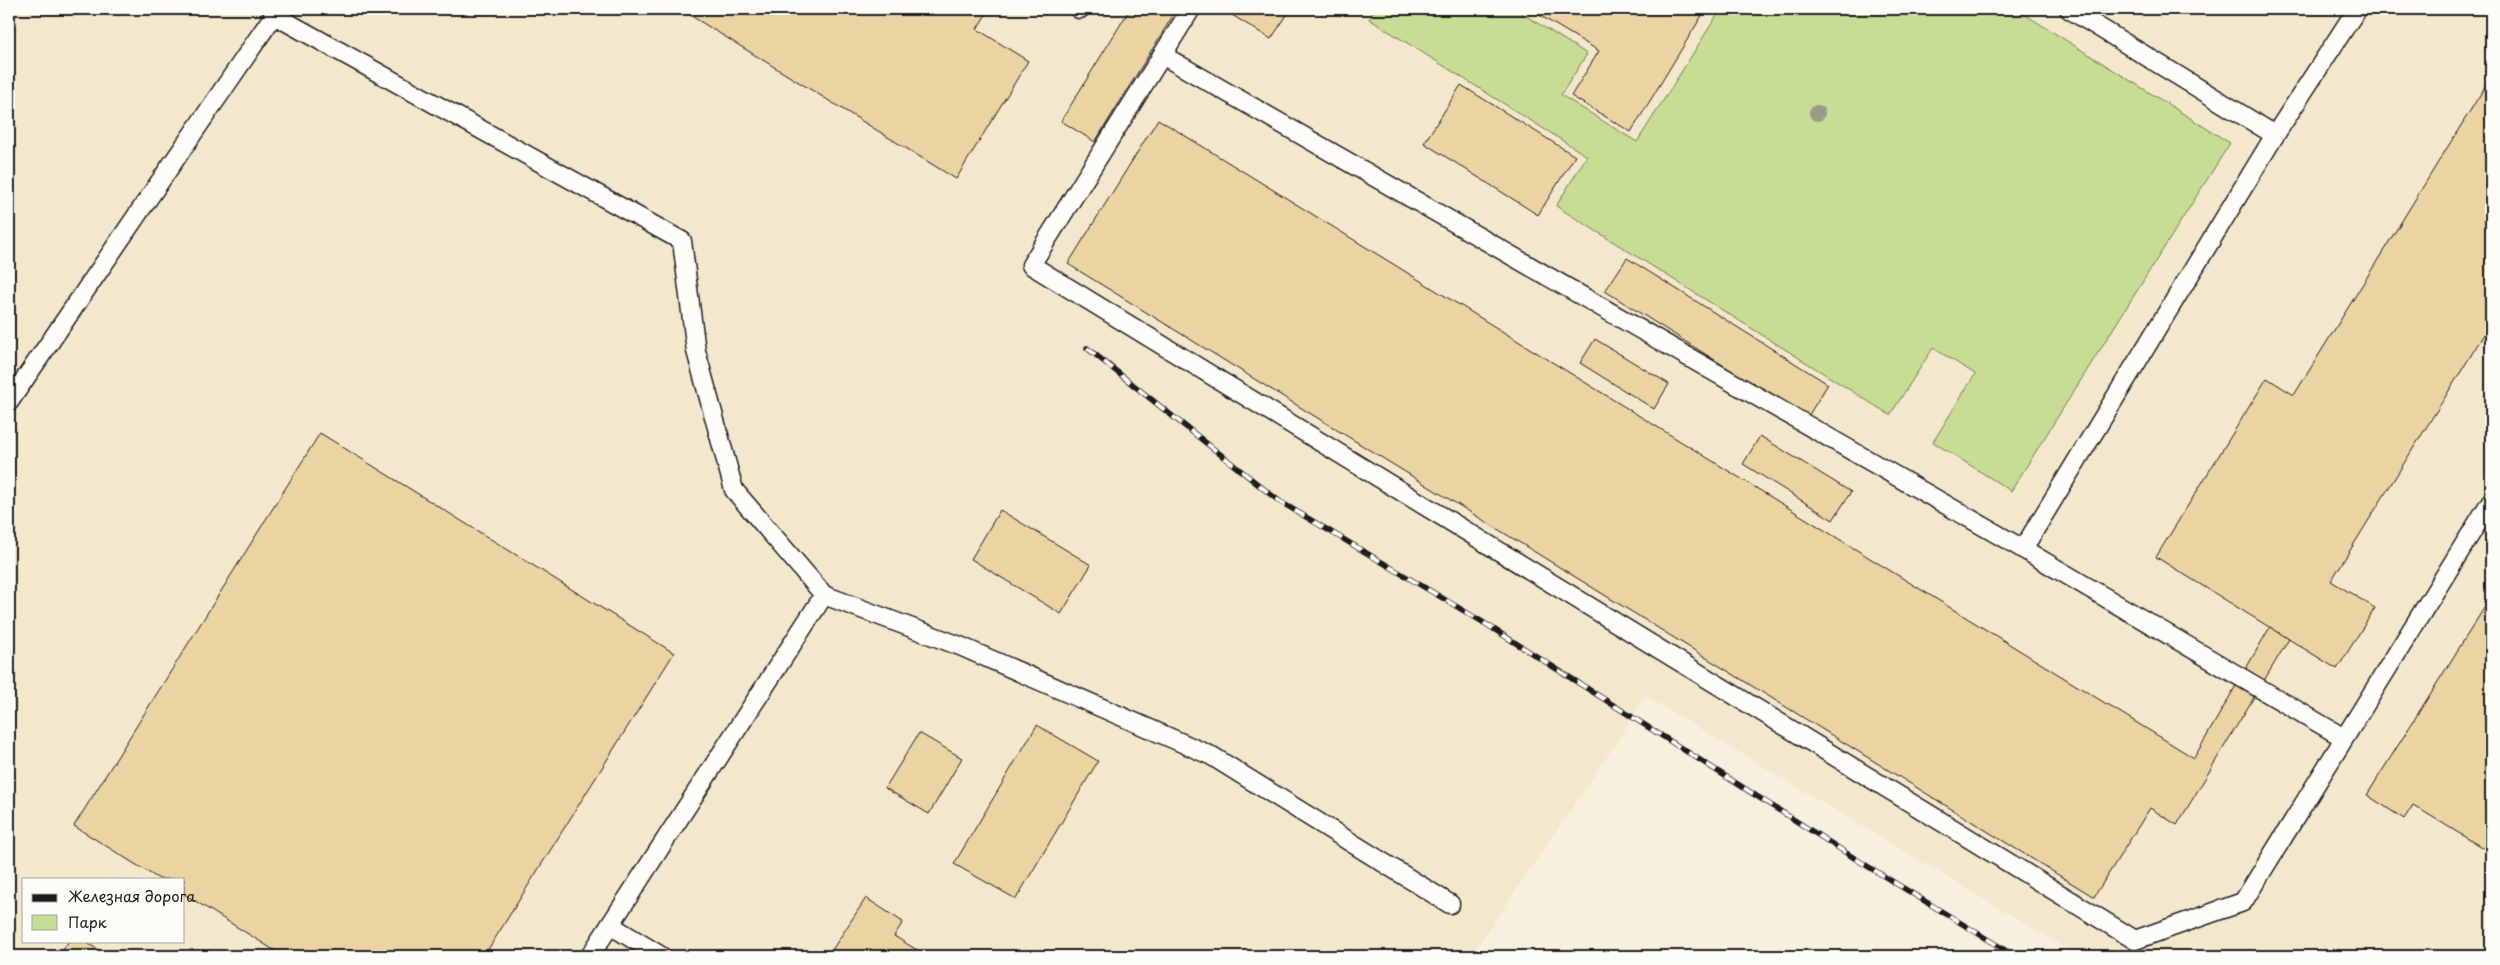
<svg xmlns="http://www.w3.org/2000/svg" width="2500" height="965" viewBox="0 0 2500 965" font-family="'Playpen Sans',sans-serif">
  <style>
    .built { fill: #f4e8cc; fill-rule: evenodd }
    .green { fill: #c7dd93; stroke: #727c58 }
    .building { fill: #ecd4a2; stroke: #1c1c1c }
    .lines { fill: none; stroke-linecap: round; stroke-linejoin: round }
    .lane-casing { stroke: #1c1c1c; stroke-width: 21 }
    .lane { stroke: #fdfcf7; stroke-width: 18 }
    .rail-casing { stroke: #1c1c1c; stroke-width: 5.5 }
    .rail { stroke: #fdfcf7; stroke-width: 4; stroke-dasharray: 11; stroke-linecap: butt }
    .tree { fill: #9b9b87 }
  </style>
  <rect width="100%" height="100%" fill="#f8f0de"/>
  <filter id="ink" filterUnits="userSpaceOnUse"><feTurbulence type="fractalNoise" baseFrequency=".02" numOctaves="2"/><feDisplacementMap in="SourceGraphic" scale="10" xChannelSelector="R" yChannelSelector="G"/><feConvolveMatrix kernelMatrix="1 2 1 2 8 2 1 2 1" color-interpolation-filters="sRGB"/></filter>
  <g filter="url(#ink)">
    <!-- built -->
    <path class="built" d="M9 9H2491V956H2079L1645 696 1617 742 1471 956H9ZM24 879H184V941H24Z"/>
    <!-- green -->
    <polygon class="green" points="1375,9 1515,9 1587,54 1561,95 1637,142 1721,9 2016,9 2230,143 2011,491 1933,442 1975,374 1933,348 1890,415 1556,206 1587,156 1369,19"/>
    <!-- building -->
    <g class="building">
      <polygon points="680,9 985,9 988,11 977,29 1028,61 956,179"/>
      <polygon points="1130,9 1177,9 1095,142 1061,121"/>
      <polygon points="1236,9 1291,9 1271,39 1232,15"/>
      <polygon points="1529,9 1706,9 1631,132 1571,96 1599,51"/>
      <polygon points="2491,77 2491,323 2331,581 2375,608 2337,669 2156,557 2267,378 2294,395"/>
      <polygon points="1461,85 1575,156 1538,215 1424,143"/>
      <polygon points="1158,119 2194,758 2270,627 2289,639 2177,825 2150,808 2094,897 1068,264"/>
      <polygon points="1627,258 1828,384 1807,418 1605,291"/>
      <polygon points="1595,339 1669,384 1654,409 1580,363"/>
      <polygon points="320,433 674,653 484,956 275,956 277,952 184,894 184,879 159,879 74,826"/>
      <polygon points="1760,436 1851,492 1833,520 1743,464"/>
      <polygon points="1000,510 1091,565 1061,614 971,559"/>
      <polygon points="2491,597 2491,853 2413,805 2404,819 2367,795"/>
      <polygon points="1037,725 1098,761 1016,899 954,864"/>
      <polygon points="919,733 962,758 929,814 885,788"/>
      <polygon points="866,898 903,922 894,936 927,956 828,956"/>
      <polygon points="69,941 84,941 108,956 59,956"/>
    </g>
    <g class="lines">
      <!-- lane casing -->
      <g class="lane-casing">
        <g id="lane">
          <polyline points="1079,9 1080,9"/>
          <polyline points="1191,9 1031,265 2135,940 2243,902 2491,501"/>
          <polyline points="2069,9 2275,135 2357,9"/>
          <polyline points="1162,55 2023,549"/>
          <polyline points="2275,135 2023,549 2344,738"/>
          <polyline points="9,402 274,15 682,241 696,351 734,490 824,595 960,646 1212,756 1450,904"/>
          <polyline points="610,925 661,956"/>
          <polyline points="590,956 824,595"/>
        </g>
      </g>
      <!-- lane -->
      <use href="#lane" class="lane"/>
      <!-- rail casing -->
      <g class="rail-casing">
        <polyline id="rail" points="1087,348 1279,501 1481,621 1859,861 2015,956"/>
      </g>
      <!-- rail -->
      <use href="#rail" class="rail"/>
    </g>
    <!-- trees -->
    <circle class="tree" cx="1817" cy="113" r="8"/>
  </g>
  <!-- margin -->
  <rect width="2500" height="965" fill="none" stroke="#fdfcf7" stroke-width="30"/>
  <rect x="15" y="15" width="2470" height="935" fill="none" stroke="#1c1c1c" stroke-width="2" filter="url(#ink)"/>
  <!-- legend -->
  <rect x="22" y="878" width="162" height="65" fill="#fdfcf7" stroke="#a3a29f"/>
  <rect x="32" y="894" width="25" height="8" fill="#1c1c1c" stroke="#a3a29f"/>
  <text x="68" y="902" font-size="15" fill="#1c1c1c">Железная дорога</text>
  <rect x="32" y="915" width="25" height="15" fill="#c7dd93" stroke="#a3a29f"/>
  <text x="68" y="928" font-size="15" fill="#1c1c1c">Парк</text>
</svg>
